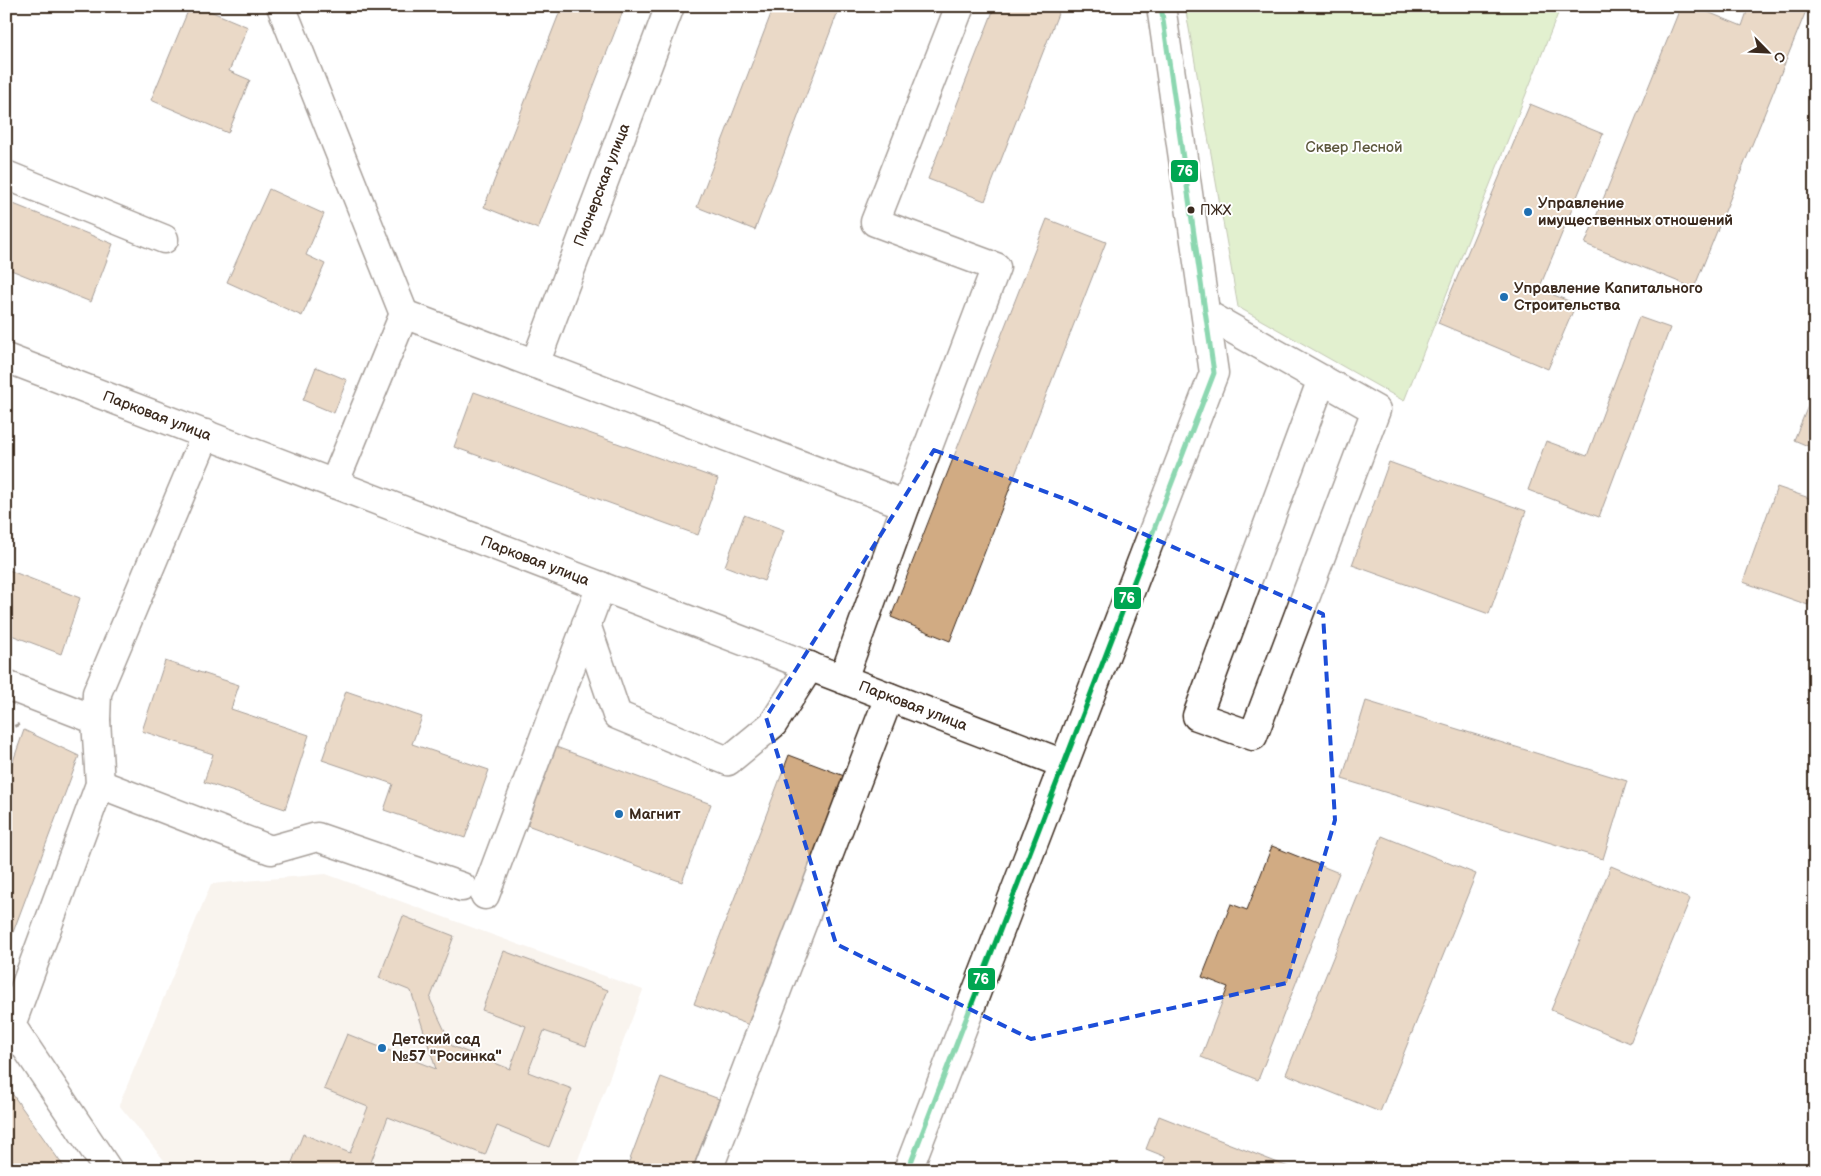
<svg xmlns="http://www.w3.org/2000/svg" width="1821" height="1176" viewBox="0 0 1821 1176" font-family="'Balsamiq Sans',sans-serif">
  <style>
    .built { fill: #f1e6da }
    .green { fill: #bedd96; stroke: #7c845a }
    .building { fill: #d1ab83; stroke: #3b2a1e }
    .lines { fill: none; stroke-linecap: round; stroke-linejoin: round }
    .minor-casing { stroke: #3b2a1e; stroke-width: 31 }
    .major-casing { stroke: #3b2a1e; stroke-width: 31 }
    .path { stroke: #3b2a1e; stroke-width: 3; stroke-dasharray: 5 4; stroke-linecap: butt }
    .minor { stroke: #fff; stroke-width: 28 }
    .major { stroke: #fff; stroke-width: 28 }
    .bus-1-casing { stroke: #fff; stroke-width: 9 }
    .bus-1 { stroke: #00a651; stroke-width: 5 }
    .marked { fill: none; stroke: #1d4ed8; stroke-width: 4; stroke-dasharray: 10 6; stroke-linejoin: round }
    .bus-dot { fill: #3b2a1e; stroke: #fff; stroke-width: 2 }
    .poi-dot { fill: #1f6fb2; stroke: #fff; stroke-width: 2 }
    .labels { text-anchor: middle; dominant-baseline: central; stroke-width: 4; stroke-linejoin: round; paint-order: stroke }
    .bus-label { font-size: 14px; fill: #3b2a1e; stroke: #fff; text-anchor: start }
    .park-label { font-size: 15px; fill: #5c573c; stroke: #fff }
    .street-label { font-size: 15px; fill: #3b2a1e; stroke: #fff }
    .poi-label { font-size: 15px; font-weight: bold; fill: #3b2a1e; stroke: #fff; text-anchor: start }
    .line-badge { stroke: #fff; stroke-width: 2 }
    .badge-label { font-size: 14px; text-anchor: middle; font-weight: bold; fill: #fff }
  </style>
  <rect width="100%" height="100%" fill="#fff"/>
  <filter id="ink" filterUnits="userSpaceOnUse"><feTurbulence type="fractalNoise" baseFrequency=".02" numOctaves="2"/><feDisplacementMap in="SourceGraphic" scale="10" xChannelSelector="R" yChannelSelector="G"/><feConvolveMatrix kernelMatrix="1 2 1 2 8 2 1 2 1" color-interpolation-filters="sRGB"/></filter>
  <g filter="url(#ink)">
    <!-- built -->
    <polygon class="built" points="326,874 643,990 574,1170 172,1170 119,1105 211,884"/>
    <!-- green -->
    <polygon class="green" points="1185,6 1561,6 1404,401 1238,307"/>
    <!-- building -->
    <g class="building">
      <polygon points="190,6 198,6 248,27 229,71 250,80 228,133 151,100"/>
      <polygon points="562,6 625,6 538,229 484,207"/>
      <polygon points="774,6 840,6 755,230 697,207"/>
      <polygon points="995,6 1061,6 985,201 928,179"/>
      <polygon points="1681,6 1693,6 1742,26 1749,6 1808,6 1694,288 1585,244"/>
      <polygon points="1530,104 1603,134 1539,289 1576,304 1548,369 1438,323"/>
      <polygon points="269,189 324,214 306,255 325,264 302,316 227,282"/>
      <polygon points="6,201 113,244 91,302 6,268"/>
      <polygon points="1047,219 1106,242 950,641 891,617"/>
      <polygon points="1639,317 1670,328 1599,517 1528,490 1546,441 1587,456"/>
      <polygon points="316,367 347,380 334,413 303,400"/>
      <polygon points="1815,389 1815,449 1794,440"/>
      <polygon points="474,392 718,479 698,535 454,447"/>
      <polygon points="1389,462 1526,511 1489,614 1352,565"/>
      <polygon points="1777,487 1815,500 1815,584 1808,605 1743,582"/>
      <polygon points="744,515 784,530 764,581 725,566"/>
      <polygon points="6,569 80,598 61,654 6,633"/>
      <polygon points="165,661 239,685 231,709 309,735 285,809 204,782 213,754 142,731"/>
      <polygon points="346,691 422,717 412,744 489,770 465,838 384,810 393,784 322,760"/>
      <polygon points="1366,701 1627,781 1603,859 1342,779"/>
      <polygon points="24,730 79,756 6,951 6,781"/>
      <polygon points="556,747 711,804 682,882 527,825"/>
      <polygon points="789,755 847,777 752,1026 694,1004"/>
      <polygon points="1382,836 1476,874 1380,1112 1286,1074"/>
      <polygon points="1272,846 1339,873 1258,1080 1201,1057 1228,987 1202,977 1231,904 1247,910"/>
      <polygon points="1611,866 1690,899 1630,1043 1551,1010"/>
      <polygon points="403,916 454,936 430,999 452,1046 510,1069 526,1026 482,1010 504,951 608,990 586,1046 544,1031 528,1072 572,1089 549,1147 497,1126 485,1155 388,1117 371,1162 391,1170 289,1170 303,1134 350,1153 368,1107 324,1089 347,1034 436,1069 411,991 379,978"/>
      <polygon points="661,1077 719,1099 692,1170 626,1170"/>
      <polygon points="6,1085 66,1170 6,1170"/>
      <polygon points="1159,1116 1296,1170 1161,1170 1166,1157 1146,1149"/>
    </g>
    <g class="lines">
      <!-- minor casing -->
      <g class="minor-casing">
        <g id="minor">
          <polyline points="281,6 404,314"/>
          <polyline points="6,175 164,239"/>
          <path d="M1206 314C1263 346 1319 378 1376 410L1253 736 1197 716 1322 379"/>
          <polyline points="6,358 1064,764"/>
          <polyline points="535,364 670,6"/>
          <polyline points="334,484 404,314 906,505 843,679"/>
          <polyline points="906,505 996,267 875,222 960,6"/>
          <polyline points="586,624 617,715 728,761 773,724 810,666"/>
          <polyline points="6,685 96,720"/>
          <polyline points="100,784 271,850 317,837 462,887"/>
          <polyline points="485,895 601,586"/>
          <polyline points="108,1170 11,1025 100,784 96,720 97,693 206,434"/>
          <polyline points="708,1170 889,697"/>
        </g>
      </g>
      <!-- major casing -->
      <g class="major-casing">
        <polyline id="major" points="908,1170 1214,373 1161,6"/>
      </g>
      <!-- path -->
      <polyline class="path" points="6,730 22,723"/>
      <!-- minor -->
      <use href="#minor" class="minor"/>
      <!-- major -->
      <use href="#major" class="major"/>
      <!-- bus-1 casing -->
      <g class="bus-1-casing">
        <polyline id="bus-1" points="908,1170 1214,373 1161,6"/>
      </g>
      <!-- bus-1 -->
      <use href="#bus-1" class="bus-1"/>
    </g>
  </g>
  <!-- marked area -->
  <path d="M0 0H1821V1176H0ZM934 450 1070 501 1323 614 1335 820 1287 983 1031 1039 836 944 766 717Z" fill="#fff" fill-opacity=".55" fill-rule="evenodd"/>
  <path class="marked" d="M934 450 1070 501 1323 614 1335 820 1287 983 1031 1039 836 944 766 717Z"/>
  <!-- markers -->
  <circle class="bus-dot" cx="1191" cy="210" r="4.5"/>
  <g class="poi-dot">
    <circle cx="1528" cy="212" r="5"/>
    <circle cx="1504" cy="297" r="5"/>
    <circle cx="619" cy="814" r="5"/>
    <circle cx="382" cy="1048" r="5"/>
  </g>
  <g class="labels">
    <!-- bus labels -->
    <g class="bus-label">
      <text x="1200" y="210">ПЖХ</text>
    </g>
    <!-- park labels -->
    <g class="park-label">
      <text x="1354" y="147">Сквер Лесной</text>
    </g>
    <!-- street labels -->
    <g class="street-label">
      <text transform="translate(602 185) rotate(-69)">Пионерская улица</text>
      <text transform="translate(157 416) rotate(21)">Парковая улица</text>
      <text transform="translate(535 561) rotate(21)">Парковая улица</text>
      <text transform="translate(913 706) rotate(21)">Парковая улица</text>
    </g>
    <!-- poi labels -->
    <g class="poi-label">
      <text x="1538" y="203">Управление<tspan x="1538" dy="17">имущественных отношений</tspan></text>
      <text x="1514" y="288">Управление Капитального<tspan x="1514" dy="17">Строительства</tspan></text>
      <text x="629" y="814">Магнит</text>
      <text x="392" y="1039">Детский сад<tspan x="392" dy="17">№57 "Росинка"</tspan></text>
    </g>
  </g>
  <g class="line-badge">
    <rect x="1170" y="159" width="29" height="24" rx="5" fill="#00a651"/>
    <rect x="1113" y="586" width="29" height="24" rx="5" fill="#00a651"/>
    <rect x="967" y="967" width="29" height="24" rx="5" fill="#00a651"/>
  </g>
  <g class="badge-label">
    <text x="1185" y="176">76</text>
    <text x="1127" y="603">76</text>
    <text x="981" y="984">76</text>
  </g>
  <!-- margin -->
  <rect width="1821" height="1176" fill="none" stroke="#fff" stroke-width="25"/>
  <rect x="12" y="12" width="1796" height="1151" fill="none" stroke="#3b2a1e" stroke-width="2" filter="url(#ink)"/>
  <!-- north arrow -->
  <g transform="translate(1768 52) rotate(114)" stroke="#ffffff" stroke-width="4" paint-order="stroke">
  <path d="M0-4L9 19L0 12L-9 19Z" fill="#3b2a1e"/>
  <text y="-8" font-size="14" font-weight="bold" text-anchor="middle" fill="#3b2a1e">С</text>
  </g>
</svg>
